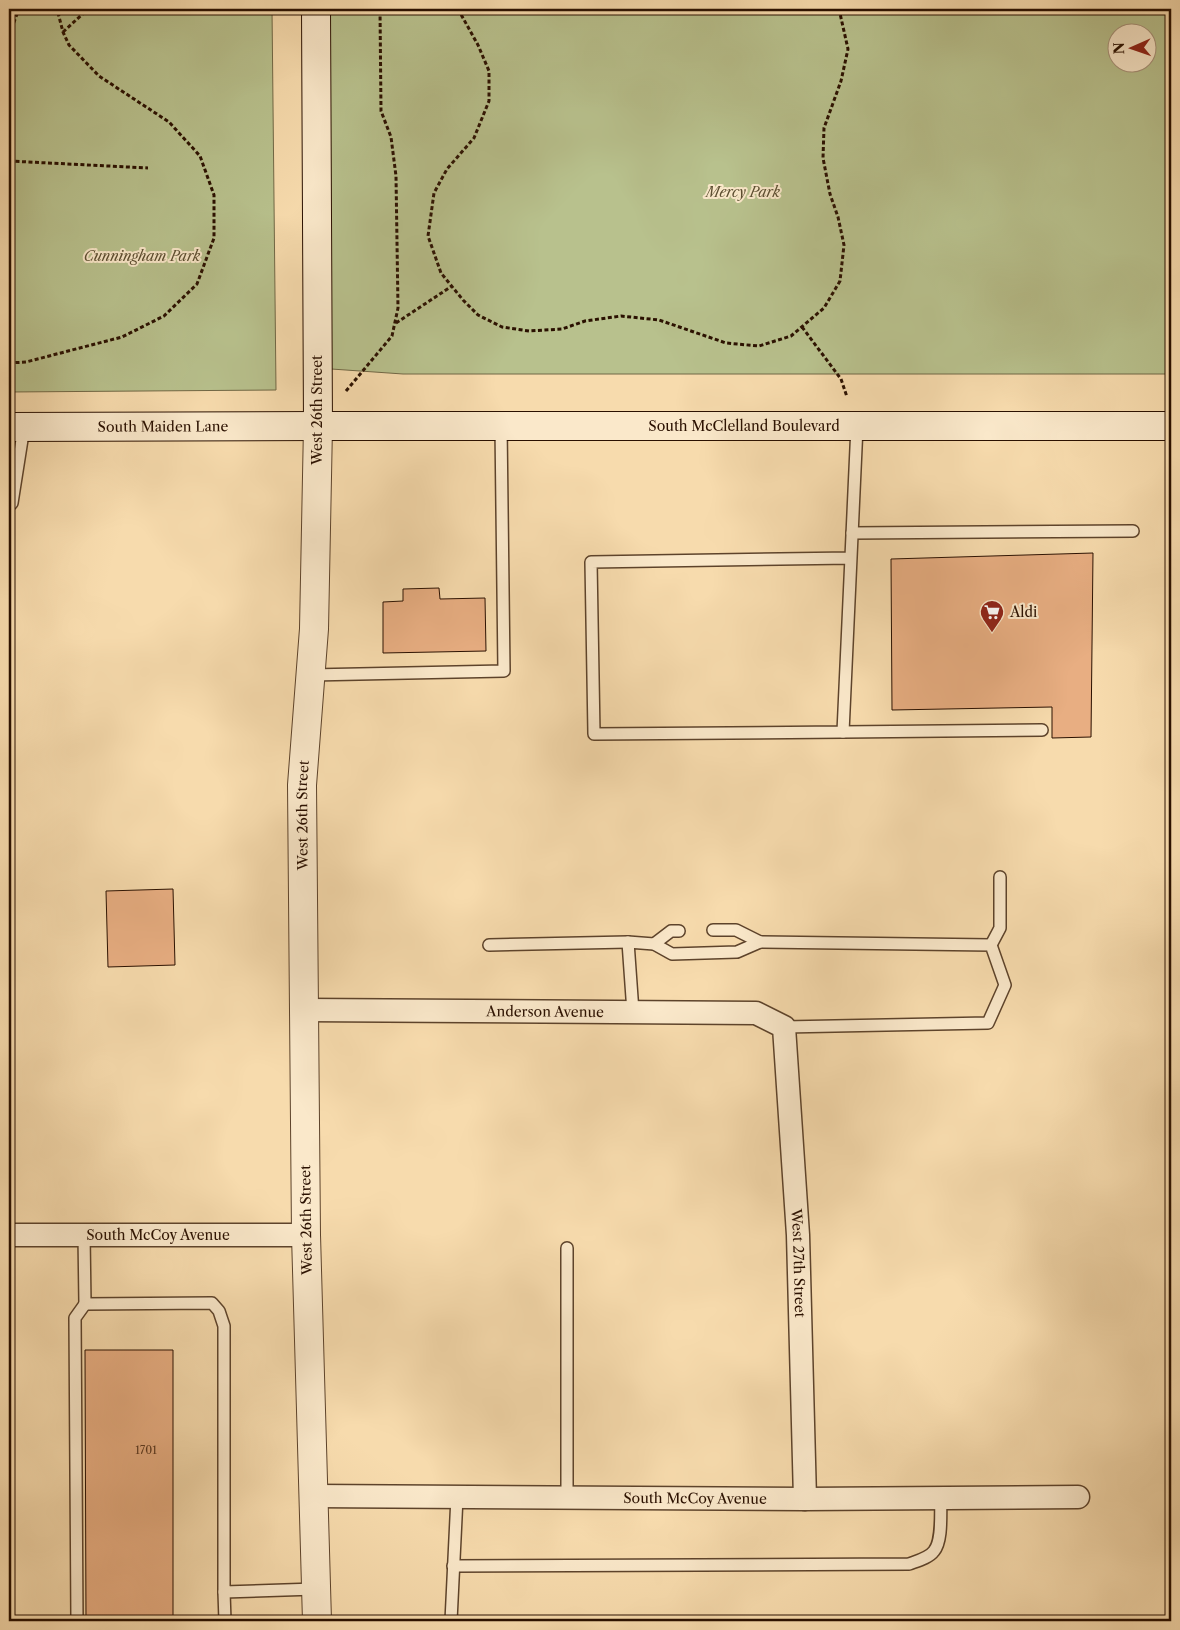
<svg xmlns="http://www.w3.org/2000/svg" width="1180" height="1630" viewBox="0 0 1180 1630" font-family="'Libre Caslon Text',serif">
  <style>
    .green { fill: #b8c18d; stroke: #716846; fill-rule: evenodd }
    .building { fill: #e8ae82; stroke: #2a1000 }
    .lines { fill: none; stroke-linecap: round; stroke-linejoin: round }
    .service-casing { stroke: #5d432b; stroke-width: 14 }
    .minor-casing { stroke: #5d432b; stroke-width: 25 }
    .tertiary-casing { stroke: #5d432b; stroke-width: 30 }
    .secondary-casing { stroke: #2a1000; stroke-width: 30 }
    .path { stroke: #2a1000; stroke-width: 3; stroke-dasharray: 4 2.5; stroke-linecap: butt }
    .service { stroke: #fae8ca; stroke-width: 11 }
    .minor { stroke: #fae8ca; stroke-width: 22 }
    .tertiary { stroke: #fae8ca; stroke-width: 28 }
    .secondary { stroke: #fae8ca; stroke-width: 28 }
    .labels { text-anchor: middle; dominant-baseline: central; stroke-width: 4; stroke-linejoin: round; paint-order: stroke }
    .number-label { font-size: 11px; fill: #5a3820 }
    .park-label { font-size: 14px; font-style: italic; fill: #5c4e31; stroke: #fae8ca }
    .street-label { font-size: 14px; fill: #2a1000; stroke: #fae8ca }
    .poi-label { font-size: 14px; fill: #2a1000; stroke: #fae8ca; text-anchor: start }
  </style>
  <rect width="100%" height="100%" fill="#f7dbad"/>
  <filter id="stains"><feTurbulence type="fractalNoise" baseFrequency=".004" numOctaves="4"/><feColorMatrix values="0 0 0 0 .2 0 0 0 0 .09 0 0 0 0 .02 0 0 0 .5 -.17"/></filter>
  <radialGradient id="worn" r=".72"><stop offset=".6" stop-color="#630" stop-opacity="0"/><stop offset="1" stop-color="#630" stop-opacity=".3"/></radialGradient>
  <!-- green -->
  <g class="green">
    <polygon points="9,9 272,9 276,390 9,392"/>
    <path d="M315 9H1171V374H403L317 368ZM1118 32H1148V62H1118Z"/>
  </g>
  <!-- building -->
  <g class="building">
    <polygon points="1093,553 1091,737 1052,738 1052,707 892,710 891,559"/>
    <polygon points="439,588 440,599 485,598 486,651 383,653 383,602 403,601 403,589"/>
    <polygon points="173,889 175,965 108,967 106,891"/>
    <polygon points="85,1350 173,1350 173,1621 86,1621"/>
  </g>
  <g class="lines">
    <!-- service casing -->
    <g class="service-casing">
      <g id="service">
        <polyline points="9,506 12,503 24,427"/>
        <polyline points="852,533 1133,531"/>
        <polyline points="851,558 591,562 594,734 843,732 857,426"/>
        <polyline points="311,675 504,671 501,426"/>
        <polyline points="843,732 1042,730"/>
        <polyline points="713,930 736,930 760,942"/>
        <polyline points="654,944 671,931 679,931"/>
        <polyline points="489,945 628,942"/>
        <polyline points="991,945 1000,928 1000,877"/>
        <polyline points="633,1012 628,942 654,944 672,954 737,952 760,942 991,945 1005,985 988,1023 784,1027"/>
        <polyline points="84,1235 85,1304 212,1303 219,1311 224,1326 224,1592 315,1589"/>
        <polyline points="567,1497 567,1248"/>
        <path d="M453 1566 909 1564C917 1561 929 1558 934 1551 943 1540 940 1512 941 1498"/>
        <polyline points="224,1592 225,1621"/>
        <polyline points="77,1621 75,1318 85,1304"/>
        <polyline points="451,1621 457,1497"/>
      </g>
    </g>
    <!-- minor casing -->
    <g class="minor-casing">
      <g id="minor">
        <path id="s1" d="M304 1010 756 1013 784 1027 798 1235 805 1499"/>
        <path id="s2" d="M9 1235H306"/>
        <path id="s3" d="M313 1496 805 1499 1078 1497"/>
      </g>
    </g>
    <!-- tertiary casing -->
    <g class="tertiary-casing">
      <g id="tertiary">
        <path id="s4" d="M317 1621 306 1235 302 785 314 629 318 426"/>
      </g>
    </g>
    <!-- secondary casing -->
    <g class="secondary-casing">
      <g id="secondary">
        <polyline points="316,9 318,426"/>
        <path id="s5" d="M9 427 318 426H1171"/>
      </g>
    </g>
    <!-- path -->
    <g class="path">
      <polyline points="458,9 478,45 489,71 489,101 474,138 447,169 434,193 428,236 441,273 463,300 478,315 502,327 529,331 562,329 585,321 621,316 659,320 726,343 759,346 791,336 824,308 840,281 844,245 838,217 830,194 823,158 824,128 841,81 848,49 839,9"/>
      <polyline points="63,32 88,9"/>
      <polyline points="9,35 19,9"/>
      <polyline points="9,161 148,168"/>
      <polyline points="396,323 452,286"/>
      <polyline points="802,327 841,379 847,397"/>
      <polyline points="9,363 26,362 122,337 164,316 197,284 214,238 214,195 200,156 169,122 99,76 69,45 63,32 57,9"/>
      <polyline points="346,391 392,336 398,308 396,176 391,137 381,111 380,9"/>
    </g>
    <!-- service -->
    <use href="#service" class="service"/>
    <!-- minor -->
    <use href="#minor" class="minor"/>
    <!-- tertiary -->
    <use href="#tertiary" class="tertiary"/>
    <!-- secondary -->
    <use href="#secondary" class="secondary"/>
  </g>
  <!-- icons -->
  <defs>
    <g id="supermarket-pin" transform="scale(1.25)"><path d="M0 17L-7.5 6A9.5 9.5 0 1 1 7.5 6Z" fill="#8f2418" stroke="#fae8ca"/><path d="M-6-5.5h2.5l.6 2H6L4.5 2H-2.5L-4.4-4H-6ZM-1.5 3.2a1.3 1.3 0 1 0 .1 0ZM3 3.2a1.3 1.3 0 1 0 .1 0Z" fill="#fff"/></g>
  </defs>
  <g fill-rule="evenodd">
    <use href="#supermarket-pin" x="992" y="612"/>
  </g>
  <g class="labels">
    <!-- number labels -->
    <g class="number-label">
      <text x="146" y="1450">1701</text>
    </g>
    <!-- park labels -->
    <g class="park-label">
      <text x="743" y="192">Mercy Park</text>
      <text x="142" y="256">Cunningham Park</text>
    </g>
    <!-- street labels -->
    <g class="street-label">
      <text transform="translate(317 410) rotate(-90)">West 26th Street</text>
      <text stroke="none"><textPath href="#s5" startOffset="154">South Maiden Lane</textPath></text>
      <text stroke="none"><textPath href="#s5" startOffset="735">South McClelland Boulevard</textPath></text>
      <text stroke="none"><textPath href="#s4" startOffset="806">West 26th Street</textPath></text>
      <text stroke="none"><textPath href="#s1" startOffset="241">Anderson Avenue</textPath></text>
      <text transform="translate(306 1220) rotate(-91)">West 26th Street</text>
      <text stroke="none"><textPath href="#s2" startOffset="149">South McCoy Avenue</textPath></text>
      <text stroke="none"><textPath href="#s1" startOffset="720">West 27th Street</textPath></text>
      <text stroke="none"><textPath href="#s3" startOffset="382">South McCoy Avenue</textPath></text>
    </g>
    <!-- poi labels -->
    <g class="poi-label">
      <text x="1010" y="612">Aldi</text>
    </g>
  </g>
  <!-- margin -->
  <rect width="1180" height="1630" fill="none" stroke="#f7dbad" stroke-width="30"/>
  <rect x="10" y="10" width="1160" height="1610" fill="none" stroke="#2a1000" stroke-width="2.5"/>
  <rect x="15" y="15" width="1150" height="1600" fill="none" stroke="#2a1000"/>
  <!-- north arrow -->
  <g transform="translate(1132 48) rotate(268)"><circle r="24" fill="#fae8ca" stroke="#a79279"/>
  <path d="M0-4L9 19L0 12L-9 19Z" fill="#8f2418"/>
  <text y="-8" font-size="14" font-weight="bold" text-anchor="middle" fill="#2a1000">N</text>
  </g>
  <rect width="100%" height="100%" filter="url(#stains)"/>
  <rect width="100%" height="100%" fill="url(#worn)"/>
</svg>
